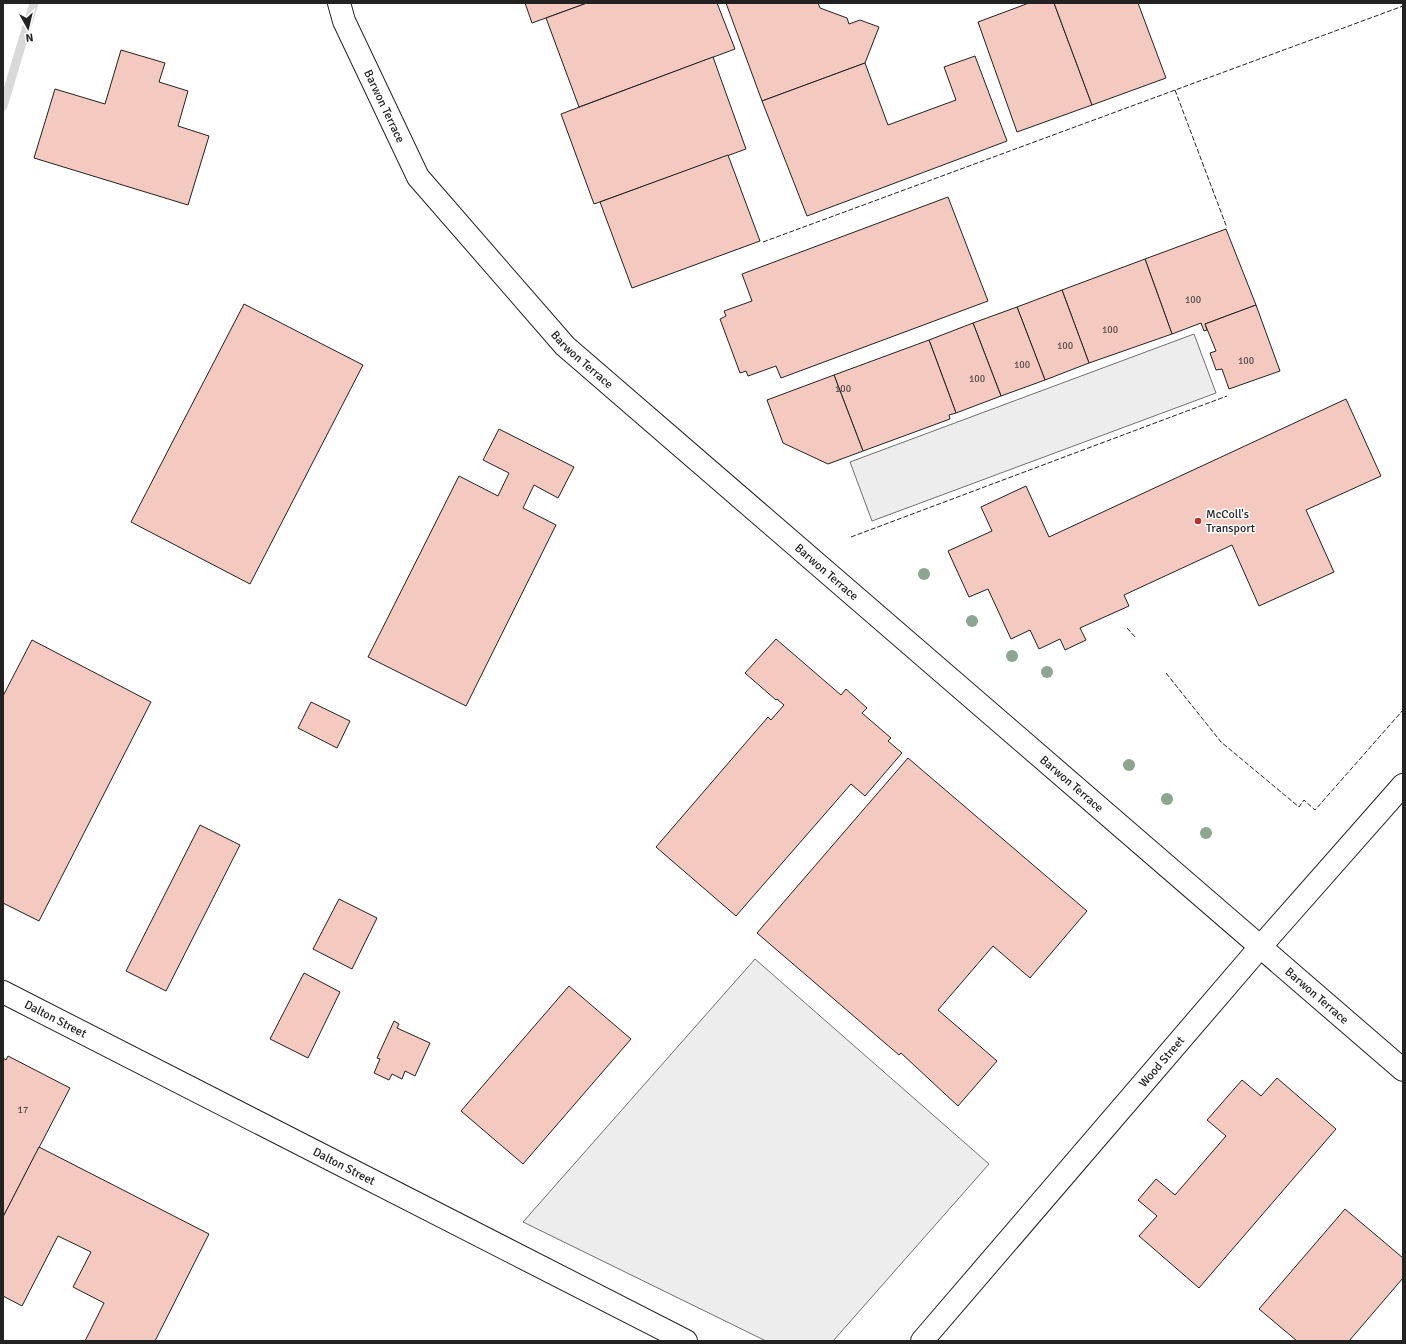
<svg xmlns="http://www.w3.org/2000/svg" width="1406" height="1344" viewBox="0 0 1406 1344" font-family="Signika,sans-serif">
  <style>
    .parking { fill: #ededed; stroke: #6f6f6f }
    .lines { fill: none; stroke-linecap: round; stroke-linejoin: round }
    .stream { stroke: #d9d9d9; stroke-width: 9 }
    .building { fill: #f3c9c0; stroke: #222 }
    .minor-casing { stroke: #222; stroke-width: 24 }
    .tertiary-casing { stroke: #222; stroke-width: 24 }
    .minor { stroke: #fff; stroke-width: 22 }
    .tertiary { stroke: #fff; stroke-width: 22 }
    .fence { stroke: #222; stroke-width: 1; stroke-dasharray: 5 2; stroke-linecap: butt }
    .tree { fill: #8da692 }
    .poi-dot { fill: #c62828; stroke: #fff; stroke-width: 1.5 }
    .labels { text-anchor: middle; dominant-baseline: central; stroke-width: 3; stroke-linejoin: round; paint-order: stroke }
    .number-label { font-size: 10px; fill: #564c4a }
    .street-label { font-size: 12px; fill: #222; stroke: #fff }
    .poi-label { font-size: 12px; fill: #222; stroke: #fff; text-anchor: start }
  </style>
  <rect width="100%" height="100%" fill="#fff"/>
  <!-- parking -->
  <g class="parking">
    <polygon points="1194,334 1216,393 872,521 850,462"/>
    <polygon points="755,959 989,1164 833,1341 766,1341 523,1222"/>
  </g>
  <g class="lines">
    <!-- stream -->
    <polyline class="stream" points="3,106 34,3"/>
  </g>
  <!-- building -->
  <g class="building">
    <polygon points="525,3 587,3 532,23"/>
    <polygon points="587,3 717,3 735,49 579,107 546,18"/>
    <polygon points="726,3 818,3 820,8 847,18 849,24 860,20 879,27 865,63 762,101"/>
    <polygon points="1029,3 1054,3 1092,105 1017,132 978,22"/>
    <polygon points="1054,3 1138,3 1166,78 1092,105"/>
    <polygon points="121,50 165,63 159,82 188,91 178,126 209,136 188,205 34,158 55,89 105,104"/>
    <polygon points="975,56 1007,141 807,216 762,101 865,63 888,125 956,100 944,67"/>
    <polygon points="713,57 746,149 594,204 561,114"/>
    <polygon points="728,155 760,241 632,288 600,202"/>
    <polygon points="948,197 988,301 781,378 776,366 748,376 746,371 740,373 720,319 726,316 724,311 752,301 742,274"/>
    <polygon points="1226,229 1256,305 1205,324 1207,330 1204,331 1201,323 1172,334 1145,259"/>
    <polygon points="1145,259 1172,334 1089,363 1062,290"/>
    <polygon points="1062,290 1089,363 1045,380 1017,307"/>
    <polygon points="244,304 363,365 250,584 131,522"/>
    <polygon points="1256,305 1280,371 1229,389 1222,369 1216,370 1210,353 1216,351 1205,324"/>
    <polygon points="1017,307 1045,380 1001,396 973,323"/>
    <polygon points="973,323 1001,396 956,413 929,340"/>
    <polygon points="929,340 956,413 949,415 950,419 863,451 834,375"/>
    <polygon points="834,375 863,451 828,464 783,443 767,400"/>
    <polygon points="1346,399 1381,476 1306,510 1334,572 1259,606 1232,545 1124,595 1129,606 1080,628 1086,640 1065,650 1060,639 1039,649 1030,630 1011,639 988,589 969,597 948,551 992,531 981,507 1026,486 1049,537"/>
    <polygon points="499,429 574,467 558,498 534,485 523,508 556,525 466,706 368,657 459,476 498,496 509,473 483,460"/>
    <polygon points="776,639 841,695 846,689 867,708 862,713 891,738 888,741 902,753 865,796 851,784 736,916 656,847 768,717 771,720 784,705 777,699 776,700 745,673"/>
    <polygon points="32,640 151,702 39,921 3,903 3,696"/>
    <polygon points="311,702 350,721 337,748 298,728"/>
    <polygon points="908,758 1087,911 1030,978 993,946 938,1010 997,1061 958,1106 901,1053 899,1055 757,933"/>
    <polygon points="200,825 240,845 166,991 126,971"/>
    <polygon points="339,899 377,918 352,969 313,949"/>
    <polygon points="304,973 340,992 308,1058 270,1039"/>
    <polygon points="569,986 631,1039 523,1164 461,1111"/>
    <polygon points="394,1021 399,1024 397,1028 430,1043 415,1076 405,1071 402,1079 392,1074 389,1080 374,1073 380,1059 377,1058"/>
    <polygon points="8,1056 70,1088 3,1217 3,1058 6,1060"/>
    <polygon points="1277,1078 1336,1129 1199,1288 1139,1236 1157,1216 1138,1200 1156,1179 1175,1195 1226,1136 1207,1120 1242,1080 1261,1096"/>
    <polygon points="39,1147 209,1234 155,1341 85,1341 104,1303 73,1287 91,1252 58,1236 22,1306 3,1296 3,1217"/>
    <polygon points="1345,1209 1403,1258 1403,1278 1349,1341 1297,1341 1259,1309"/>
  </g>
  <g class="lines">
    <!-- minor casing -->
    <g class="minor-casing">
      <g id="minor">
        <path id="s1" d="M3 992 686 1341"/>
        <path id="s2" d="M922 1341 1261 946 1403 785"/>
      </g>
    </g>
    <!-- tertiary casing -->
    <g class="tertiary-casing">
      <g id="tertiary">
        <path id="s3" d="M339 3 344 21 418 177 565 346 1403 1070"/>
      </g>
    </g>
    <!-- minor -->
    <use href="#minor" class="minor"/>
    <!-- tertiary -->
    <use href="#tertiary" class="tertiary"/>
    <!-- fence -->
    <g class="fence">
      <polyline points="1175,90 1227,228"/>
      <polyline points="763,242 1403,6"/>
      <polyline points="851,537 1227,396"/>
      <polyline points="1127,628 1136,638"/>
      <polyline points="1166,673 1221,742 1299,807 1304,800 1315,810 1403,710"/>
    </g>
  </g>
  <!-- trees -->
  <g class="tree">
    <circle cx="924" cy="574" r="6"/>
    <circle cx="972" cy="621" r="6"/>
    <circle cx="1012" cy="656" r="6"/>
    <circle cx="1047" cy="672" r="6"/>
    <circle cx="1129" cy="765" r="6"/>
    <circle cx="1167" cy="799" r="6"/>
    <circle cx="1206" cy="833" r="6"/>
  </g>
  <!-- markers -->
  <circle class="poi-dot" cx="1198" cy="521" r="4"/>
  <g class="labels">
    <!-- number labels -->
    <g class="number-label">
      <text x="1193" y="300">100</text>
      <text x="1110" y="330">100</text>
      <text x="1065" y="346">100</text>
      <text x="1246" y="361">100</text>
      <text x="1022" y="365">100</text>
      <text x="977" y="379">100</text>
      <text x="843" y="389">100</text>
      <text x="23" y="1110">17</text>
    </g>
    <!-- street labels -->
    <g class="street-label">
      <text stroke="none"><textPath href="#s3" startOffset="113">Barwon Terrace</textPath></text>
      <text stroke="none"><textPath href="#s3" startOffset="437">Barwon Terrace</textPath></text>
      <text stroke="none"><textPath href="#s3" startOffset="761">Barwon Terrace</textPath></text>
      <text stroke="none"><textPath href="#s3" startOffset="1085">Barwon Terrace</textPath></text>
      <text stroke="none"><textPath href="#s3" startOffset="1409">Barwon Terrace</textPath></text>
      <text stroke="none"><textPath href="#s1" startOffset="59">Dalton Street</textPath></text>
      <text stroke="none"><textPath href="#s2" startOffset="368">Wood Street</textPath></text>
      <text stroke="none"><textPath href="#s1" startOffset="383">Dalton Street</textPath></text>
    </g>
    <!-- poi labels -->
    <g class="poi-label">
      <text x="1206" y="514">McColl's<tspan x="1206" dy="14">Transport</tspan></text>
    </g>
  </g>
  <!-- border -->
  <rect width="1406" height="1344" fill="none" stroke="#222222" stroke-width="8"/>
  <!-- north arrow -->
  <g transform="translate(28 28) rotate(172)" stroke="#ffffff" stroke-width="3" paint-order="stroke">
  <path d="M0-3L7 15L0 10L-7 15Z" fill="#222222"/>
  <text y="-6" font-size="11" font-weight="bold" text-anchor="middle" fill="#222222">N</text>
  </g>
</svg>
